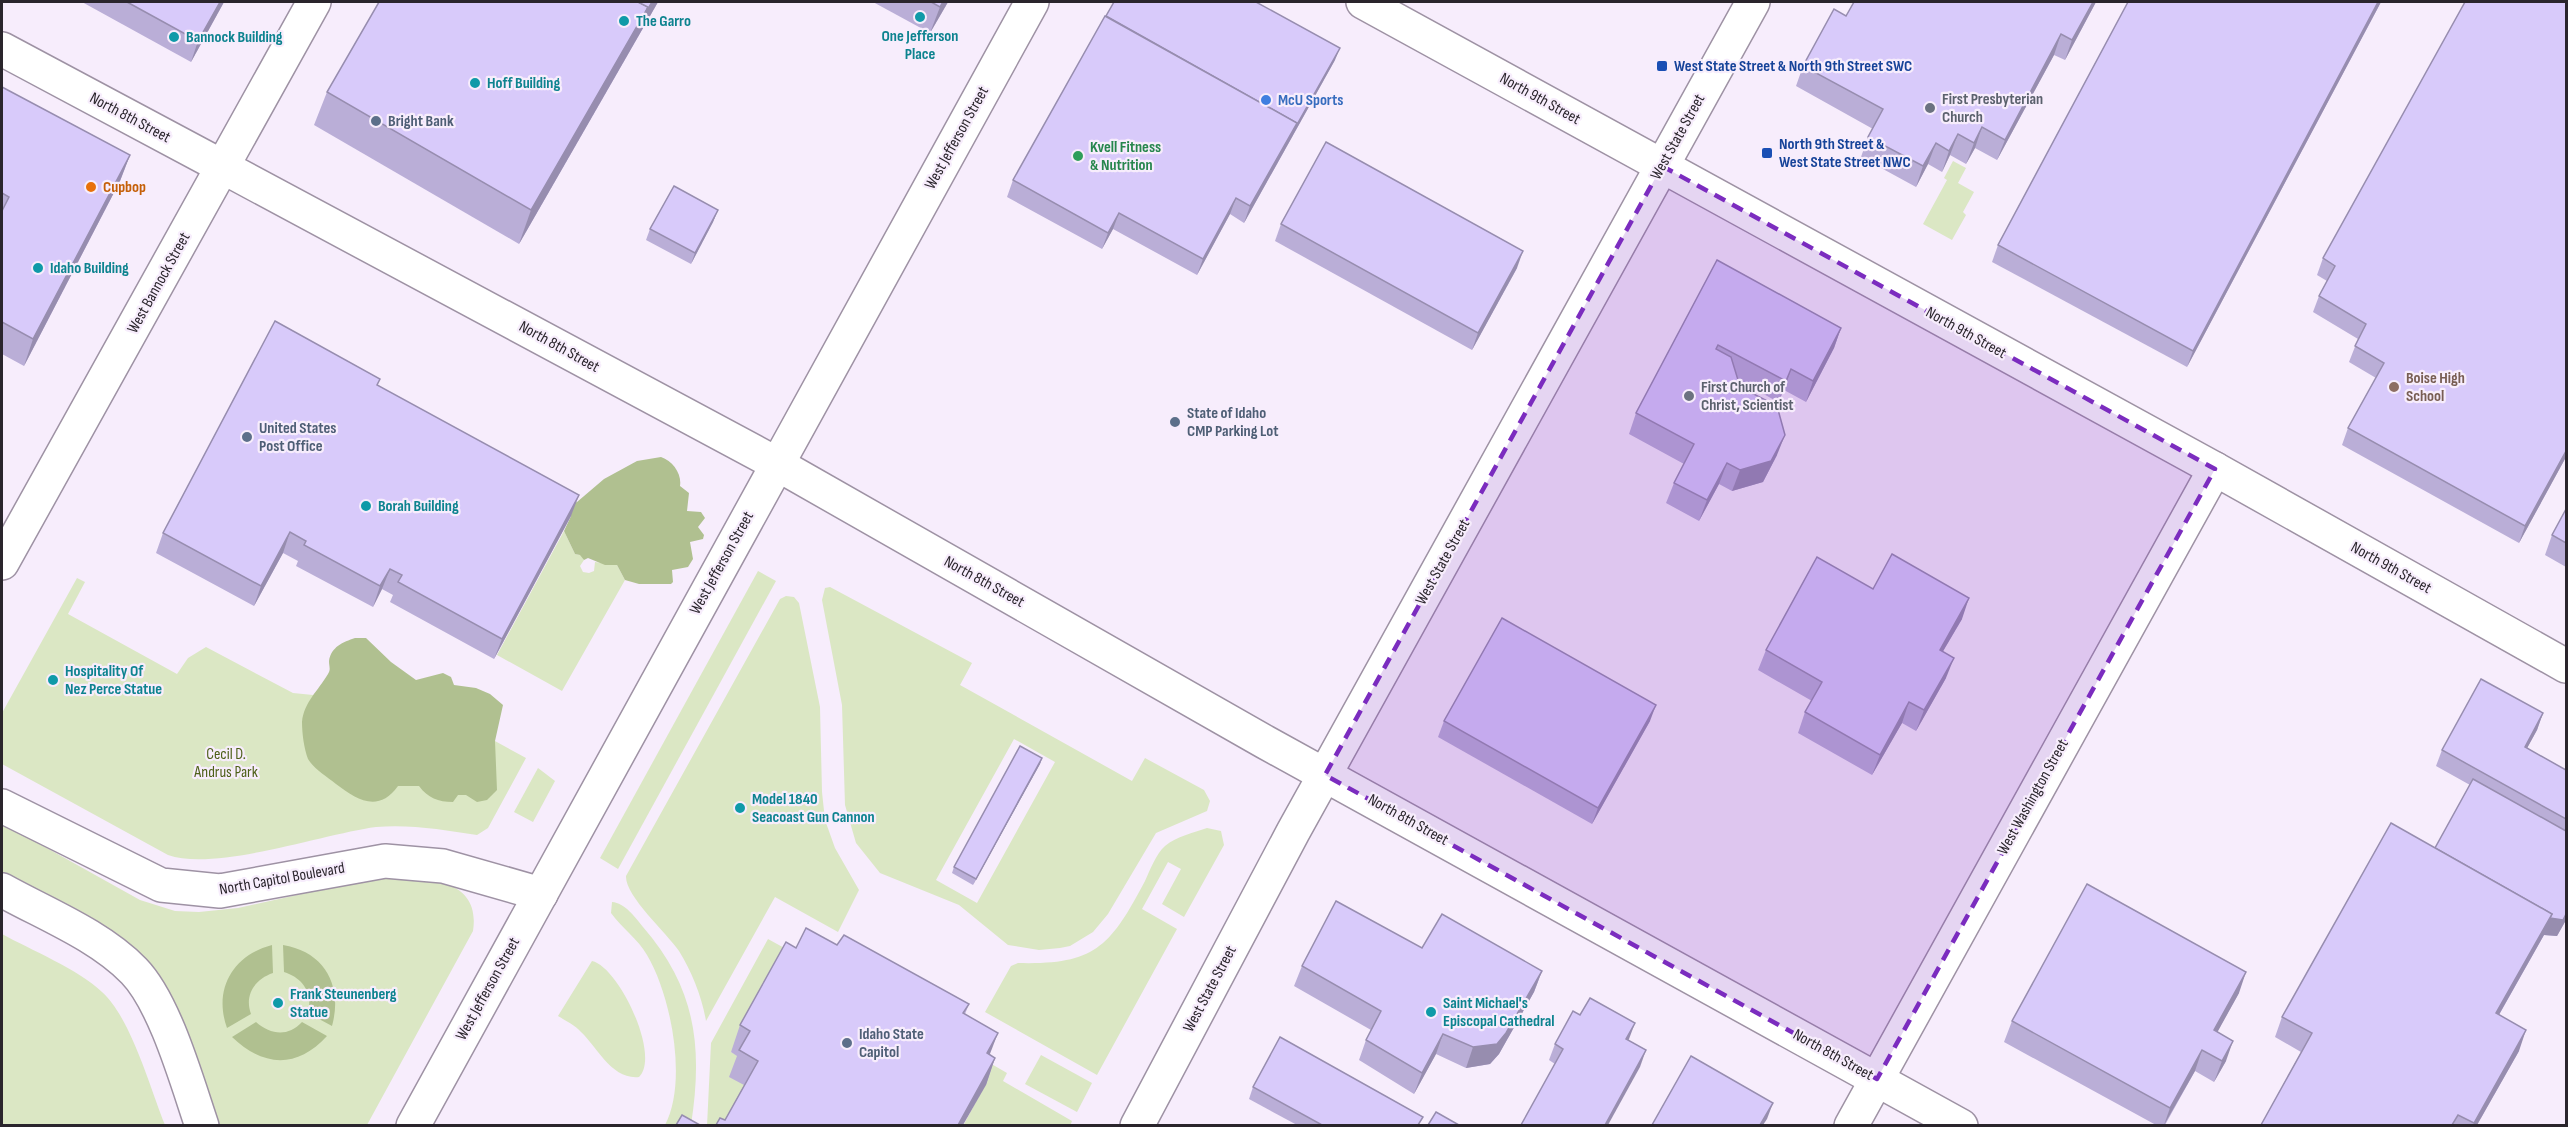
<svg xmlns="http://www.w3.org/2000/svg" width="2568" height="1127" viewBox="0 0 2568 1127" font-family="'Sofia Sans Condensed',sans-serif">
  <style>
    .green { fill: #dbe7c4; fill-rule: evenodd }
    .forest { fill: #b0c090 }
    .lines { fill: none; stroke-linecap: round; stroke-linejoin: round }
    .street-casing { stroke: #9e92a4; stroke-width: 36 }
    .secondary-casing { stroke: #9e92a4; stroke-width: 36 }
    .street { stroke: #fff; stroke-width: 33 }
    .secondary { stroke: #fff; stroke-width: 33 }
    .wall { fill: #baaed7 }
    .shaded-wall { fill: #978daf }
    .building { fill: #d8cafa; stroke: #978daf; stroke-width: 1.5 }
    .marked { fill: #7b2cbf; fill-opacity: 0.2; stroke: #7b2cbf; stroke-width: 4.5; stroke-dasharray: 12 8; stroke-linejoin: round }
    .culture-dot { fill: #0f9aa8; stroke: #f7edfc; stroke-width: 2 }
    .transit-dot { fill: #1a4fb4; stroke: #f7edfc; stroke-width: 2 }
    .shop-dot { fill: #3f7fe0; stroke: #f7edfc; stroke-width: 2 }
    .worship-dot { fill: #6b7280; stroke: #f7edfc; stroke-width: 2 }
    .service-dot { fill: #5c6f8a; stroke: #f7edfc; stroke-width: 2 }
    .leisure-dot { fill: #2e9e5b; stroke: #f7edfc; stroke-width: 2 }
    .food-dot { fill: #e8710a; stroke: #f7edfc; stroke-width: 2 }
    .education-dot { fill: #8d6e63; stroke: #f7edfc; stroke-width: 2 }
    .labels { text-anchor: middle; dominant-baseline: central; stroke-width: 4.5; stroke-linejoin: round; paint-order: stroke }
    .culture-label { font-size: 16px; font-weight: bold; fill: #0d838f; stroke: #f7edfc; text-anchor: start }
    .transit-label { font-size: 16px; font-weight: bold; fill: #164399; stroke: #f7edfc; text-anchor: start }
    .street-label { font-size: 16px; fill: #2a252c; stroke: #f7edfc }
    .worship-label { font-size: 16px; font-weight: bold; fill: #5b616d; stroke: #f7edfc; text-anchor: start }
    .shop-label { font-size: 16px; font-weight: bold; fill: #366cbe; stroke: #f7edfc; text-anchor: start }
    .service-label { font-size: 16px; font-weight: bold; fill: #4e5e75; stroke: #f7edfc; text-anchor: start }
    .leisure-label { font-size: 16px; font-weight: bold; fill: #27864d; stroke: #f7edfc; text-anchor: start }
    .food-label { font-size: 16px; font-weight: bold; fill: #c56008; stroke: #f7edfc; text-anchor: start }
    .education-label { font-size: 16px; font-weight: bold; fill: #785e54; stroke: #f7edfc; text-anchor: start }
    .park-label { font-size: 16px; fill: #4e6019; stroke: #f7edfc }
  </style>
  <rect width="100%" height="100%" fill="#f7edfc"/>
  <!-- green -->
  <g class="green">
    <polygon points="1953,161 1966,168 1958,183 1974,192 1963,212 1966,215 1952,240 1923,224 1947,180 1944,178"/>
    <polygon points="564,531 575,554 581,555 584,560 580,566 583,572 589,573 594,571 595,562 617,565 625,580 562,691 497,655"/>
    <polygon points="758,571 776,581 618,869 600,858"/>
    <path d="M77 578 85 582 68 614 177 674 188 658 206 647 293 693 433 707 526 758 488 828 477 835C444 830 410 824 376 827 323 834 215 872 168 855L2 764V713Z"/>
    <path d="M830 587 972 663 960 685 1132 781 1145 758 1204 790 1210 801 1207 811 1156 833 1108 914 1093 932 1070 946 1060 948 1039 950 1008 945 959 905 880 873 856 843 845 805 842 705 822 600 825 588ZM1014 739 1055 762 977 903 936 880Z"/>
    <path d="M786 596 794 597 799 603 820 707 822 792 825 820 835 848 859 890 838 932 775 897 706 1021C702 997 692 972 679 951 666 932 625 896 626 876L780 599Z"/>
    <polygon points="538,768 555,781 533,822 514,812"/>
    <path d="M2 823 140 900 175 911 199 912 238 908 374 878C414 877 482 873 473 931L367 1125H220L174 1011 2 876Z"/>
    <path d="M1207 828 1221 831 1224 845 1184 917 1162 904 1181 869 1168 862 1142 909 1177 929 1097 1075 985 1012 1011 966 1018 963C1095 965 1110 947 1145 881 1150 870 1156 854 1165 846 1177 836 1193 833 1207 828Z"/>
    <path d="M612 902C625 903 635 917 643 927 696 988 703 1047 691 1125H665C688 1082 671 995 647 955 638 939 622 928 611 913Z"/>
    <path d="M2 934C31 950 78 969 102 992 131 1018 150 1088 165 1125H2Z"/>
    <polygon points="768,939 797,955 731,1052 740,1057 748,1088 727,1125 707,1126 711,1043"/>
    <path d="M592 961C619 967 661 1056 639 1077 612 1080 597 1047 581 1032 575 1025 566 1021 558 1016Z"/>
    <polygon points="1041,1055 1092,1083 1077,1112 1025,1084"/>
    <polygon points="988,1062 1007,1073 1003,1081 1072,1121 1070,1126 963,1126 985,1085"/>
  </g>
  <!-- forest -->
  <g class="forest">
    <path d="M661 457C673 461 682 474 680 486L689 493 687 511 701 512 705 518 698 527 704 535 703 539 690 542 693 559 688 567 672 570 673 582 671 584H639L625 580 617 565H605L588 558 584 560 580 555 575 554 564 531 571 516 566 505 577 502 604 479 637 461Z"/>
    <path d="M355 638H366L391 662 416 680 443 673 451 677 454 685 476 688 490 694 503 705 495 741 497 790 487 800 477 802 466 795H458L453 802C438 802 428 798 419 786H398C378 814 356 799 336 784 326 776 314 769 308 759 304 749 302 733 302 722 304 702 318 691 328 674 331 669 329 667 329 661 331 647 343 642 355 638Z"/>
    <path d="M272 945 273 973C255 979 244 995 251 1014L227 1028C213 989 233 955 272 945Z"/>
    <path d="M283 945C325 952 343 986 332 1026L308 1013C313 993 303 978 284 972Z"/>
    <path d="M256 1022C271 1035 288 1037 302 1022L327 1036C297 1069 263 1067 232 1037Z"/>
  </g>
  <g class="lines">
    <!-- street casing -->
    <g class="street-casing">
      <polyline id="street" points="2,49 223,167"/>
    </g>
    <!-- secondary casing -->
    <g class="secondary-casing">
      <g id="secondary">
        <polyline points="1363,2 2215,469 2566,666"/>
        <polyline points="223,167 777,464 1265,742 1961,1126"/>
        <polyline points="2,563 314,2"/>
        <polyline points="2,806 161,885 220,891 385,861 443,866 541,894"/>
        <path d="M2 890C45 914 99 935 134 971 165 1003 187 1082 202 1126"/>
        <polyline points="413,1126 1032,2"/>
        <polyline points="1137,1126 1293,832 1753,2"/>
        <polyline points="1851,1126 2215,469"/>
      </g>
    </g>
    <!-- street -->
    <use href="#street" class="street"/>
    <!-- secondary -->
    <use href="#secondary" class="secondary"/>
  </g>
  <!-- wall -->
  <g class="wall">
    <polygon points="82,2 224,2 191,62"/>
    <polygon points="658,2 519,244 314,125 327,92"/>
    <polygon points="873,2 948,2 930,33"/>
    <polygon points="1854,2 2096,2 2065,60 2054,55 1997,160 1975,148 1966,164 1950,155 1942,172 1928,164 1916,187 1861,157 1868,137 1873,129 1796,86 1803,66 1846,16"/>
    <polygon points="2128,2 2381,2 2187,367 1992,262 1998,245"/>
    <polygon points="2566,2 2566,457 2519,543 2342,445 2348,428 2376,378 2349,362 2358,339 2313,312 2319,296 2327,281 2317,275 2323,258"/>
    <polygon points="1335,60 1244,223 1230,214 1197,275 1113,229 1102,249 1007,197 1013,180"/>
    <polygon points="2,87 130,155 120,181 24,366 2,354"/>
    <polygon points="718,210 713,222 691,264 646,240 650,229"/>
    <polygon points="1281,224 1517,268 1472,350 1275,241"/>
    <polygon points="1717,260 1841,328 1834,348 1806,402 1784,390 1778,402 1738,380 1742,393 1777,455 1763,482 1732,491 1719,484 1699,521 1666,503 1674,483 1684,464 1629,434 1636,413"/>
    <polygon points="378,385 571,516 494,659 390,602 393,595 382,589 373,607 296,566 298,561 283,553 254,606 156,553 163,533"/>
    <polygon points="2566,509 2566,567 2545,555 2552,535"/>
    <polygon points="1873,589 1962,619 1943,651 1946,678 1916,731 1902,723 1872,775 1798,733 1805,712 1812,701 1758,670 1766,650"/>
    <polygon points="2543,713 2537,730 2527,748 2566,770 2566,920 2557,936 2544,935 2499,1015 2519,1051 2477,1125 2261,1125 2301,1052 2275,1037 2282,1017 2435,848 2470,785 2436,766 2442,750"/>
    <polygon points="1444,721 1650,721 1592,824 1438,737"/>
    <polygon points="1042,758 1040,764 973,885 952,873 954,867"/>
    <polygon points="837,945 969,1004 965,1014 990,1055 995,1058 986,1085 725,1120 744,1085 729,1077 737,1056 731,1052 740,1025 796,948"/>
    <polygon points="1422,948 1542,971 1534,992 1499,1054 1490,1064 1466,1068 1436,1054 1414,1094 1359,1060 1366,1040 1371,1030 1294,986 1302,966"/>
    <polygon points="2239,993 2217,1032 2226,1061 2214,1082 2195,1071 2165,1125 2156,1125 2004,1042 2012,1021"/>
    <polygon points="1629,1041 1640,1067 1555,1064 1549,1060 1555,1044"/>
    <polygon points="1253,1087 1420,1125 1297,1125 1249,1099"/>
  </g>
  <!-- shaded-wall -->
  <g class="shaded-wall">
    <polygon points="220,2 224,2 191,62 198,41"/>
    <polygon points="652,2 658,2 519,244 531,210 648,7"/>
    <polygon points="943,2 948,2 930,33 940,7"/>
    <polygon points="2093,2 2096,2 2065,60 2072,40"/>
    <polygon points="2378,2 2381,2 2187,367 2193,351"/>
    <polygon points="2061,34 2054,55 1997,160 2005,140"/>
    <polygon points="1340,48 1335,60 1244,223 1250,206"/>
    <polygon points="1982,127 1975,148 1966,164 1974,143"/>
    <polygon points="1958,134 1950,155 1942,172 1949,151"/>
    <polygon points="1936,143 1928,164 1916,187 1923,166"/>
    <polygon points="130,155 120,181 24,366 33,339"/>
    <polygon points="1236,198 1230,214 1197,275 1203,259"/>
    <polygon points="718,210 713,222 691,264 695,253"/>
    <polygon points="1119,213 1113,229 1102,249 1108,233"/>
    <polygon points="1523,251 1517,268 1472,350 1478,333"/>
    <polygon points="1841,328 1834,348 1806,402 1813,381"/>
    <polygon points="1791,369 1784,390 1778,402 1786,381"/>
    <polygon points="1785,435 1777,455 1763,482 1732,491 1740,470"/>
    <polygon points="2566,451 2566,457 2519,543 2525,526"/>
    <polygon points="1727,463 1719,484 1699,521 1707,500"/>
    <polygon points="579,495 571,516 494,659 502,639"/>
    <polygon points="290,532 283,553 254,606 261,586"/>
    <polygon points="390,569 382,589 373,607 380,586"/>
    <polygon points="1969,598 1962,619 1932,670 1940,650"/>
    <polygon points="1954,658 1946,678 1916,731 1924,710"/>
    <polygon points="1909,702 1902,723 1872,775 1880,755"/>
    <polygon points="1656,705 1650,721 1592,824 1598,808"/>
    <polygon points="2543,713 2537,730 2519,763 2525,747"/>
    <polygon points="1042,758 1040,764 973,885 976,879"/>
    <polygon points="2552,914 2566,914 2566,920 2557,936 2544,935 2488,1034 2496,1013"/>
    <polygon points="1542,971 1534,992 1499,1054 1490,1064 1466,1068 1473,1047"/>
    <polygon points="2246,972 2239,993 2207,1051 2214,1030"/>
    <polygon points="1635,1023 1629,1039 1620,1056 1626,1039"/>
    <polygon points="2526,1030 2519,1051 2477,1125 2473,1125"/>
    <polygon points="998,1033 988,1059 987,1053"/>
    <polygon points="1443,1034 1436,1054 1414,1094 1422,1073"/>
    <polygon points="2233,1041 2226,1061 2214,1082 2222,1061"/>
    <polygon points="1646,1050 1640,1067 1608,1125 1605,1125"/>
    <polygon points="2202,1050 2195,1071 2164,1125 2170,1108"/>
    <polygon points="995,1058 986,1085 963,1125 958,1125"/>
    <polygon points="1773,1103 1767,1119 1763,1125 1760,1125"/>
  </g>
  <!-- building -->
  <g class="building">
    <polygon points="127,2 220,2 198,41"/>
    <polygon points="379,2 638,2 648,7 531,210 327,92"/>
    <polygon points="638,2 652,2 645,14 648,7"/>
    <polygon points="931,2 943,2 940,7"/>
    <polygon points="1114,2 1256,2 1340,48 1295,128 1297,123 1106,16"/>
    <polygon points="1854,2 2093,2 2072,40 2061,34 2005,140 1982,127 1974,143 1958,134 1949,151 1936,143 1923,166 1868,137 1883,109 1803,66 1834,9 1846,16"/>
    <polygon points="2128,2 2378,2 2193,351 1998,245"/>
    <polygon points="2465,2 2566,2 2566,451 2525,526 2348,428 2384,363 2355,346 2366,324 2319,296 2335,266 2323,258"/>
    <polygon points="1105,16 1297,123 1250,206 1236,198 1203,259 1119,213 1108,233 1013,180"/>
    <polygon points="2,87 130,155 33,339 2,322 2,211 9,197 2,193"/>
    <polygon points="1326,142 1523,251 1478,333 1281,224"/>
    <polygon points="674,186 718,210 695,253 650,229"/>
    <polygon points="1717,260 1841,328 1813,381 1791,369 1786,381 1718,345 1716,349 1731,357 1742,393 1748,391 1777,406 1785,435 1771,461 1740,470 1727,463 1707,500 1674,483 1694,444 1636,413"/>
    <polygon points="275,321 380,379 377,385 579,495 502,639 398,582 402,575 390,569 380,586 304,545 306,541 290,532 261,586 163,533"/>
    <polygon points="2566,509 2566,543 2552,535"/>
    <polygon points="1892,554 1969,598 1940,650 1954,658 1924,710 1909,702 1880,755 1805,712 1822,682 1766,650 1817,557 1873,589"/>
    <polygon points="1502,618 1656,705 1598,808 1444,721"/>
    <polygon points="2481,679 2543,713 2525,747 2566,770 2566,819 2442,750"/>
    <polygon points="1020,746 1042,758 976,879 954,867"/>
    <polygon points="2473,779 2566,831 2566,914 2563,920 2550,918 2552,914 2435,848"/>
    <polygon points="2391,823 2552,914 2496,1013 2526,1030 2474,1123 2458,1115 2452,1125 2261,1125 2312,1033 2282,1017"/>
    <polygon points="2087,884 2246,972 2214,1030 2233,1041 2222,1061 2202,1050 2170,1108 2012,1021"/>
    <polygon points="1336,901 1422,948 1442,914 1542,971 1506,1033 1497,1044 1473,1047 1443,1034 1422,1073 1366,1040 1381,1011 1302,966"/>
    <polygon points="806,928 837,945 844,935 969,1004 963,1013 998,1033 987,1053 995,1058 958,1125 716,1125 720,1118 725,1120 758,1061 739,1050 750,1031 740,1025 786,942 796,948"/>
    <polygon points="1590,998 1635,1023 1626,1039 1646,1050 1605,1125 1521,1125 1563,1049 1555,1044 1573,1011 1580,1015"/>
    <polygon points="1280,1037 1423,1117 1418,1125 1322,1125 1253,1087"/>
    <polygon points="1691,1056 1773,1103 1760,1125 1652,1125"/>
    <polygon points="1436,1112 1459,1125 1428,1125"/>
    <polygon points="682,1115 700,1125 676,1125"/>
  </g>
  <!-- marked area -->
  <path class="marked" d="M1662 166 2215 469 1877 1079 1325 775Z"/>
  <!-- markers -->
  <g class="culture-dot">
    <circle cx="920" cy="17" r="6"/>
    <circle cx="624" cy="21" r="6"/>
    <circle cx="174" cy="37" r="6"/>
    <circle cx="475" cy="83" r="6"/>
    <circle cx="38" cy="268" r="6"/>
    <circle cx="366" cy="506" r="6"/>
    <circle cx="53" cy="680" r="6"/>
    <circle cx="740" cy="808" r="6"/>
    <circle cx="278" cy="1003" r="6"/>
    <circle cx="1431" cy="1012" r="6"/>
  </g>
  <g class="transit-dot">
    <rect x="1656" y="60" width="12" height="12" rx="3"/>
    <rect x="1761" y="147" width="12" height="12" rx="3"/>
  </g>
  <circle class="shop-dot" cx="1266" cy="100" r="6"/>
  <g class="worship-dot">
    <circle cx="1930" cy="108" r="6"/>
    <circle cx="1689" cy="396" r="6"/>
  </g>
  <g class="service-dot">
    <circle cx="376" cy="121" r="6"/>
    <circle cx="1175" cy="422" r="6"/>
    <circle cx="247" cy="437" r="6"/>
    <circle cx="847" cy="1043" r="6"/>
  </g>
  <circle class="leisure-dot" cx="1078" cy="156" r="6"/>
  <circle class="food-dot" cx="91" cy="187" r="6"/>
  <circle class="education-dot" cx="2394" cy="387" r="6"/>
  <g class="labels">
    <!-- culture labels -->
    <g class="culture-label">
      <text x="636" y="21">The Garro</text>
      <text x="920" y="36" text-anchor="middle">One Jefferson<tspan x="920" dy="18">Place</tspan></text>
      <text x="186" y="37">Bannock Building</text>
      <text x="487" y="83">Hoff Building</text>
      <text x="50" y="268">Idaho Building</text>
      <text x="378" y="506">Borah Building</text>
      <text x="65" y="671">Hospitality Of<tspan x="65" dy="18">Nez Perce Statue</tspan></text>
      <text x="752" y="799">Model 1840<tspan x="752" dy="18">Seacoast Gun Cannon</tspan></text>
      <text x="290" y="994">Frank Steunenberg<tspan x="290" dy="18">Statue</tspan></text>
      <text x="1443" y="1003">Saint Michael's<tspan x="1443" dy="18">Episcopal Cathedral</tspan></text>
    </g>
    <!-- transit labels -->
    <g class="transit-label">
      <text x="1674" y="66">West State Street &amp; North 9th Street SWC</text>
      <text x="1779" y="144">North 9th Street &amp;<tspan x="1779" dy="18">West State Street NWC</tspan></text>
    </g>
    <!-- street labels -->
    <g class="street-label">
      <text transform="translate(1540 99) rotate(29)">North 9th Street</text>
      <text transform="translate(130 118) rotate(28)">North 8th Street</text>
      <text transform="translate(1678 137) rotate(-61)">West State Street</text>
      <text transform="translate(957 138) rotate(-61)">West Jefferson Street</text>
      <text transform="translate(159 283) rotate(-61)">West Bannock Street</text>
      <text transform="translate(1966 333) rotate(29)">North 9th Street</text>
      <text transform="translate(559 347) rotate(29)">North 8th Street</text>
      <text transform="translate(1443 562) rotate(-61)">West State Street</text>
      <text transform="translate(722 563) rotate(-61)">West Jefferson Street</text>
      <text transform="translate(2391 568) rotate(29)">North 9th Street</text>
      <text transform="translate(984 582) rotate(29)">North 8th Street</text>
      <text transform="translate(2033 797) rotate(-61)">West Washington Street</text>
      <text transform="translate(1408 820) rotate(29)">North 8th Street</text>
      <text transform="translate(282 879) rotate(-10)">North Capitol Boulevard</text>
      <text transform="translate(488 989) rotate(-61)">West Jefferson Street</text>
      <text transform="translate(1210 989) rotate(-62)">West State Street</text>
      <text transform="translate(1833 1055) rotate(29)">North 8th Street</text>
    </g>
    <!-- worship labels -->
    <g class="worship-label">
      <text x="1942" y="99">First Presbyterian<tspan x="1942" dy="18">Church</tspan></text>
      <text x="1701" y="387">First Church of<tspan x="1701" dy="18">Christ, Scientist</tspan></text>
    </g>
    <!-- shop labels -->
    <g class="shop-label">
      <text x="1278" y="100">McU Sports</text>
    </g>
    <!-- service labels -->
    <g class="service-label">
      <text x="388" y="121">Bright Bank</text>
      <text x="1187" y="413">State of Idaho<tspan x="1187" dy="18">CMP Parking Lot</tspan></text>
      <text x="259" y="428">United States<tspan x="259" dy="18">Post Office</tspan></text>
      <text x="859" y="1034">Idaho State<tspan x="859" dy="18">Capitol</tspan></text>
    </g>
    <!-- leisure labels -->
    <g class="leisure-label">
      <text x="1090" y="147">Kvell Fitness<tspan x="1090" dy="18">&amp; Nutrition</tspan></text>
    </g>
    <!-- food labels -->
    <g class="food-label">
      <text x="103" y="187">Cupbop</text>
    </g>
    <!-- education labels -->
    <g class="education-label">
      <text x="2406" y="378">Boise High<tspan x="2406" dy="18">School</tspan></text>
    </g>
    <!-- park labels -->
    <g class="park-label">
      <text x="226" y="754">Cecil D.<tspan x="226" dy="18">Andrus Park</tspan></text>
    </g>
  </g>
  <!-- border -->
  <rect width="2568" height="1127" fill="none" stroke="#2a252c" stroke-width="6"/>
</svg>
